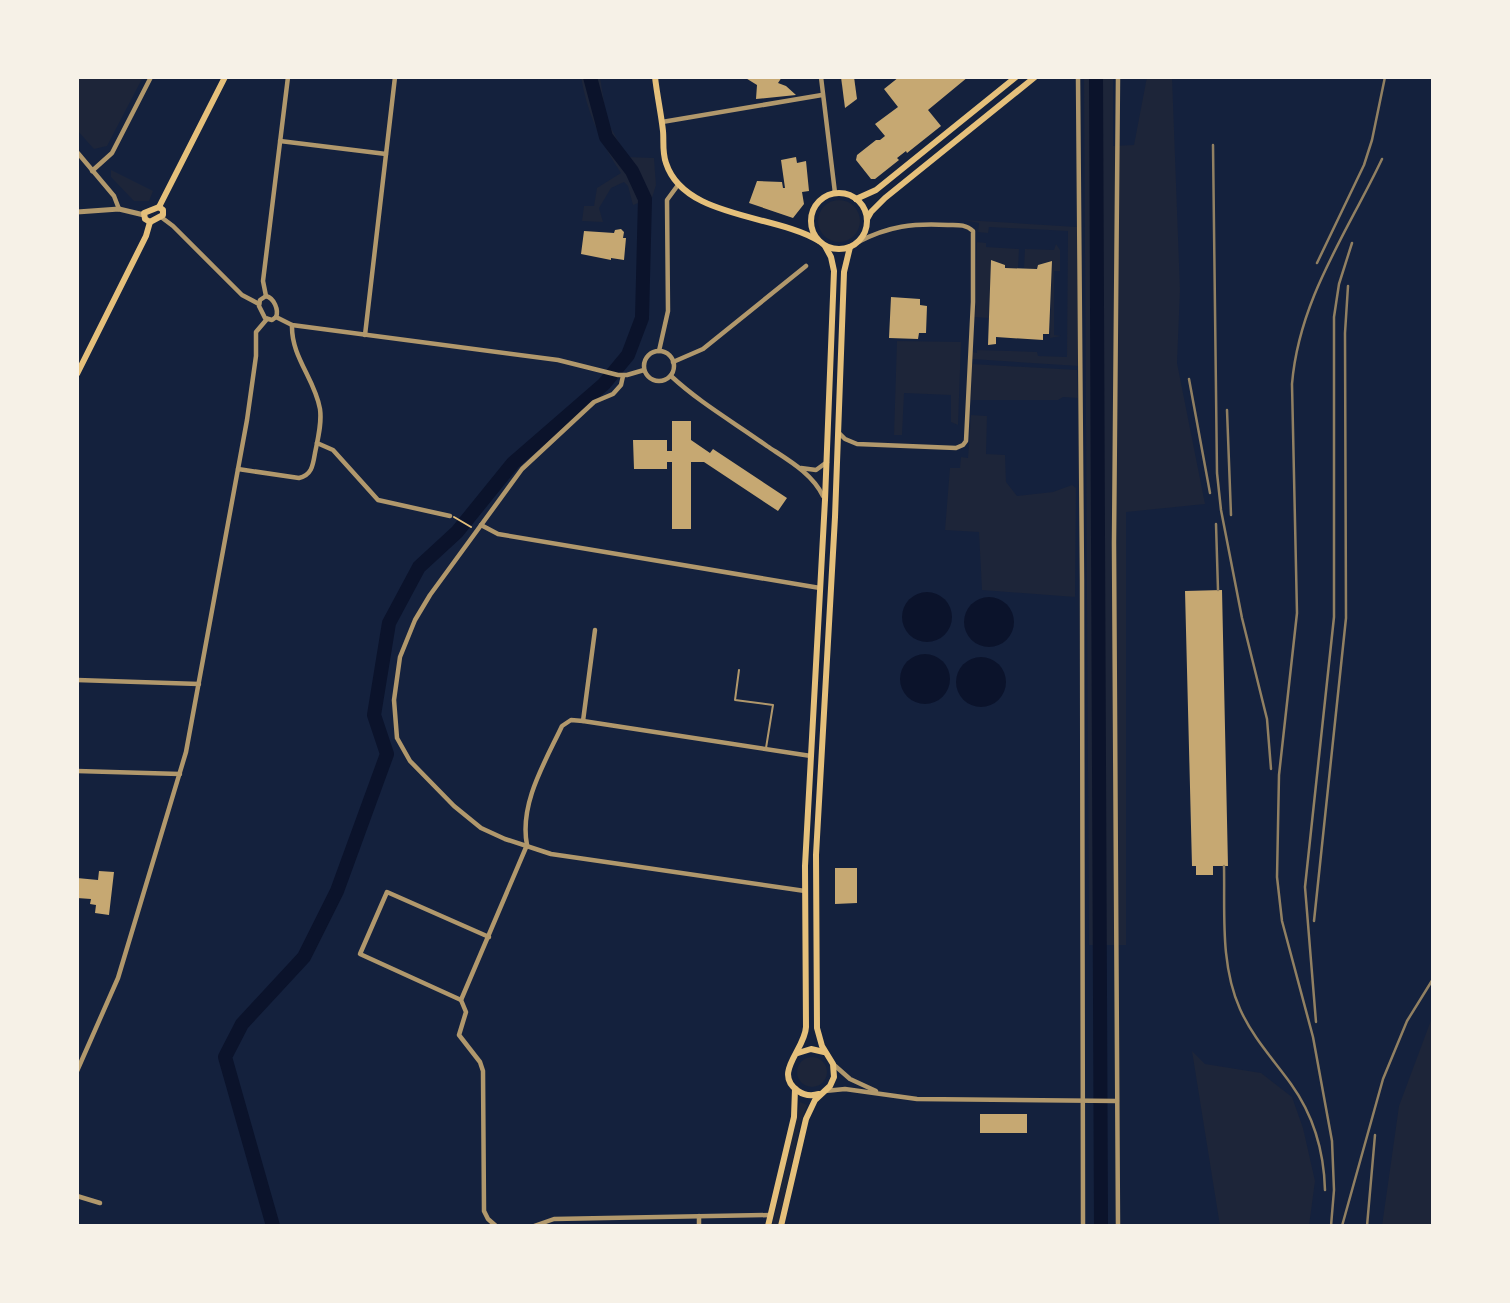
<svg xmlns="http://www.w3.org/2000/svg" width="1510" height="1303" viewBox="0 0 1510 1303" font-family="Manrope,sans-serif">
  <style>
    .green { fill: #1d2539 }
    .water { fill: #0b132b }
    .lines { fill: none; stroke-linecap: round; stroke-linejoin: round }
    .river { stroke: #0b132b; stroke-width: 14 }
    .building { fill: #c6a872 }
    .path { stroke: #e5c07b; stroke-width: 2 }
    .service { stroke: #b1986c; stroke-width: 2 }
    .minor { stroke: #b1986c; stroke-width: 4.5 }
    .tertiary { stroke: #b1986c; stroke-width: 5 }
    .secondary { stroke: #e5c07b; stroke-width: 6 }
    .rail { stroke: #918062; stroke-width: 2.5 }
  </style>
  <rect width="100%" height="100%" fill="#14213d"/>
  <!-- green -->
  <g class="green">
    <polygon points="77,77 143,77 107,146 94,149 77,130"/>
    <path d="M581 77H600L607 121 627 157 654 158 656 185 652 198 633 205 628 186 624 182 611 188 599 208 603 222 582 221 584 206H594L597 188 621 173C601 143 587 113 581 77Z"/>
    <polygon points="1084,77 1113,77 1113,146 1134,145 1147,77 1172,77 1180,290 1177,363 1205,504 1126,512 1126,945 1089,945"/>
    <polygon points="111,170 153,191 149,201 134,201 111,177"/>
    <circle cx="839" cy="221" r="21"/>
    <polygon points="964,220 1077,227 1079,366 972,359 972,352 977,353 977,350 1037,352 1038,356 1067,357 1068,231 989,227 988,233 978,232 979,223"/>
    <polygon points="977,242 986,243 986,247 1019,249 1018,268 1005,268 1005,265 991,260 989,318 974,317"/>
    <polygon points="1056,244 1060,250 1060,271 1054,271 1054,335 1061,336 1050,338 1052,261 1038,265 1037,269 1024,268 1025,249 1054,250"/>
    <polygon points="897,341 961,342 958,425 951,422 951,395 904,393 902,435 894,435"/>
    <polygon points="972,364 1077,370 1078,398 1063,397 1058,400 971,400"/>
    <polygon points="971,415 987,416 986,454 1005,455 1006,482 1017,496 1053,492 1072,485 1076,488 1075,597 982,590 979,532 945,530 950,468 960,468 961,457 968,458"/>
    <polygon points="1433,1015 1433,1226 1382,1226 1399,1106"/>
    <polygon points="1192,1051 1205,1064 1261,1073 1292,1097 1303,1128 1315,1181 1309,1226 1220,1226"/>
    <circle cx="812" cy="1072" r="15"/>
    <polygon points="800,1102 807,1105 801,1122 778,1226 772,1226"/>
  </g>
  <!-- water -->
  <g class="water">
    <circle cx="927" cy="617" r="25"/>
    <circle cx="989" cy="622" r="25"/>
    <circle cx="925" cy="679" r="25"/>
    <circle cx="981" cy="682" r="25"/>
  </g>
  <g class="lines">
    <!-- river -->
    <g class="river">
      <polyline points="1096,77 1101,1226"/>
      <polyline points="273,1226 225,1057 242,1024 304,957 337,891 387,754 374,715 389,623 419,567 457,532 513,463 604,384 628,355 642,318 645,199 632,171 606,137 590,77"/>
    </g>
  </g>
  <!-- building -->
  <g class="building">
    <polygon points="744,77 782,77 778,83 786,86 796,95 756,99 757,85"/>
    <polygon points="841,77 854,77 857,99 845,108"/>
    <polygon points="899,77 968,77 928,110 941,126 907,153 906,151 897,158 899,160 875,179 871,179 856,160 857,155 876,140 880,140 885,136 875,124 898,107 884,89"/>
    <polygon points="796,157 797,163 806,161 809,191 802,192 804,204 793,218 749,203 757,181 782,182 783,188 785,188 781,160"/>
    <polygon points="621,229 624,232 623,238 626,238 624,260 611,258 611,260 581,254 584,231 614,233 615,230"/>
    <polygon points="991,260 1005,265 1005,268 1037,269 1038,265 1052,261 1049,334 1043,334 1043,340 996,337 996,344 988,345"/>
    <polygon points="891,297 920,299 920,305 927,306 926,333 919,333 918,339 889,338"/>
    <polygon points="672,421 691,421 691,440 710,453 713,449 787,498 778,511 704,462 691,462 691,529 672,529 672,462 667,462 667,469 634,469 633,440 667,440 667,451 672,451"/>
    <polygon points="1222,590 1228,866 1213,866 1213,875 1196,875 1196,866 1192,866 1185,591"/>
    <polygon points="835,868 857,868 857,903 835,904"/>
    <polygon points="99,871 114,872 109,915 95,913 96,905 90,904 91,899 77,898 77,878 98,880"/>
    <rect x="980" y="1114" width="47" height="19"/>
  </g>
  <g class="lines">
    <!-- path -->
    <polyline class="path" points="454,517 471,527"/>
    <!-- service -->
    <polyline class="service" points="739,670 735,700 773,705 766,748"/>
    <!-- minor -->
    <g class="minor">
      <polyline points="821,77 835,193"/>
      <polyline points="1078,77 1082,580 1083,1226"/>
      <polyline points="1118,77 1114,543 1118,1226"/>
      <polyline points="662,122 822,95"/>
      <polyline points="280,141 386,154"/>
      <polyline points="77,152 114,196 119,209"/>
      <polyline points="92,171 112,153 151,77"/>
      <polyline points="161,217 173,226 242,295 259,304"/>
      <polyline points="266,296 263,281 288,77"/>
      <path d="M266 296C274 298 279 310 276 317L272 320 265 318 259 306 260 300Z"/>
      <polyline points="276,317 292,325 558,360 618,375 627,375 644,370"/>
      <polyline points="365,335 395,77"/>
      <circle cx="659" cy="366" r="15"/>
      <polyline points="659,351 668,311 667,200 678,185"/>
      <polyline points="673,362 703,349 806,266"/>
      <polyline points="623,376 621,385 613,394 594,402 522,469 430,595 415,620 400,657 394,700 397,738 410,761 454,806 481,828 505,839 551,854 805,891"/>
      <path d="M671 376C700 403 735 423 767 446 788 460 812 473 823 496"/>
      <path d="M839 433 845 439 857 444 956 448 963 445 966 441 973 302V231C966 224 957 225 948 225 913 223 889 226 858 242"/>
      <polyline points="317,443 333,450 378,500 450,516"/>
      <polyline points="801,468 816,470 827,462"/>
      <path d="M238 469 299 478C312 475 313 465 315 453 318 438 322 423 320 409 315 379 291 357 292 325"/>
      <polyline points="481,525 498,534 820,588"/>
      <polyline points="77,680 199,684"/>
      <polyline points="583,721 595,630"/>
      <polyline points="77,771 180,774"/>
      <polyline points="461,1000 360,954 387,892 489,937"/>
      <polyline points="833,1064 850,1079 876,1091"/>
      <polyline points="77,1071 118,978 186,752 247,420 256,356 256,332 267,319"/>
      <polyline points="825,1091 845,1089 917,1099 1117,1101"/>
      <polyline points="77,1196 100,1203"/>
      <polyline points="699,1216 699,1226"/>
      <path d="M496 1226 488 1219 484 1211 483 1071 480 1062 459 1035 466 1012 461 1000 527 845C519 804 545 762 562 726L571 720 583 721 811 756"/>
      <polyline points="534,1226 554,1219 770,1215"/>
    </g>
    <!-- tertiary -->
    <polyline class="tertiary" points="77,212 119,209 144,215"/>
    <!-- secondary -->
    <g class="secondary">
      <path d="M655 77C657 95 661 113 663 131 664 141 662 152 666 163 684 219 776 214 819 241"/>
      <circle cx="839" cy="221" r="28"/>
      <polyline points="856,199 876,190 1016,77"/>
      <polyline points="159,207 225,77"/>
      <polyline points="867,219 871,212 885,198 1035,77"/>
      <polyline points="150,222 145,219 144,213 159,207"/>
      <polyline points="150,222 163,215 163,210 159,207"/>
      <polyline points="77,374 146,236 150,222"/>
      <polyline points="798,1053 811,1049 824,1052"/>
      <path d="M819 1094C812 1096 805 1096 798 1091 772 1073 805 1050 806 1027L805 866 825 500 834 271 831 257 825 246"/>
      <polyline points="768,1226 794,1117 795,1089"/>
      <polyline points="781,1226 806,1119 815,1100 830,1086 834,1077 833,1064 822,1046 817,1028 816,855 835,517 844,272 850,247"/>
    </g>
    <!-- rail -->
    <g class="rail">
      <polyline points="1213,145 1217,473 1221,510 1242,618 1267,719 1271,769"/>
      <polyline points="1317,263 1364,165 1372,140 1385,77"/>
      <polyline points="1189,379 1210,493"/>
      <polyline points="1227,410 1231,515"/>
      <polyline points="1216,524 1218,590"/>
      <path d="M1224 866C1225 913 1220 964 1240 1009 1253 1038 1273 1059 1291 1084 1314 1116 1324 1152 1325 1190"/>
      <polyline points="1314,921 1346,618 1345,333 1348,286"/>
      <polyline points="1316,1022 1305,887 1334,617 1334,317 1339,284 1352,243"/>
      <path d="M1331 1226 1334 1190 1332 1141 1313 1037 1282 921 1277 877 1279 775 1297 613 1292 384C1299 299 1347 233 1382 159"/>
      <polyline points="1342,1226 1383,1079 1407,1021 1433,979"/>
      <polyline points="1367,1226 1375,1135"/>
    </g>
  </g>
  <!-- border -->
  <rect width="1510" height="1303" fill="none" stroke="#f6f1e7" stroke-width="158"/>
</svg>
